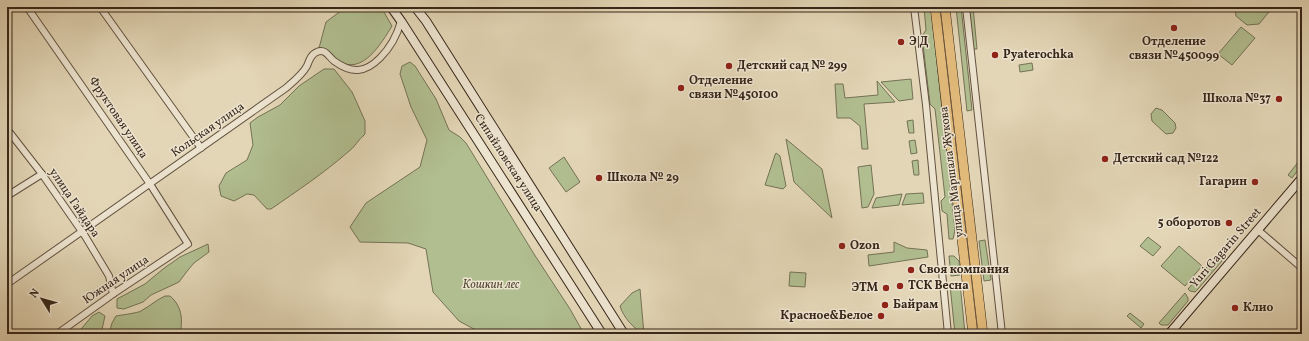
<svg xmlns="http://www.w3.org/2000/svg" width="1309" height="341" viewBox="0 0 1309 341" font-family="Vollkorn,serif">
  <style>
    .green { fill: #b1be90; stroke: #747255 }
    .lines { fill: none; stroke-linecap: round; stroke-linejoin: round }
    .street-casing { stroke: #625241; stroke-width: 8 }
    .secondary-casing { stroke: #37261a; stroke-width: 10 }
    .primary-casing { stroke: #37261a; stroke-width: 10 }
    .street { stroke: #ede4d0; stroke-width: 6 }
    .secondary { stroke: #ede4d0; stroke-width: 8 }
    .primary { stroke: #e2bb7b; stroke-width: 9 }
    .poi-dot { fill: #8f2418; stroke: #ede4d0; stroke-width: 1.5 }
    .labels { text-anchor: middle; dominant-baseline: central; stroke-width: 3; stroke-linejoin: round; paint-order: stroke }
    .poi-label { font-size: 12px; font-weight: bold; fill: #37261a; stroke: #ede4d0; text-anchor: start }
    .street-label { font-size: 12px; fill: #37261a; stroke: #ede4d0 }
    .park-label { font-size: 12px; font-style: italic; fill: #564c38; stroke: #ede4d0 }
  </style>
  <rect width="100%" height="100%" fill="#e3d6b6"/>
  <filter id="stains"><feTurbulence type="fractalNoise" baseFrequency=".005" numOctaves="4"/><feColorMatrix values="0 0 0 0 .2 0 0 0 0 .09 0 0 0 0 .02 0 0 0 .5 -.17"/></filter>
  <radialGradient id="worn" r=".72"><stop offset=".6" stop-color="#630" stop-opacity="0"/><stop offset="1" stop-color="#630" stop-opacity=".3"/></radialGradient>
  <!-- green -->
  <g class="green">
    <path d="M346 7H381L392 26C382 42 363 76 339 61 332 56 328 48 319 48L326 22Z"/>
    <polygon points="924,7 931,7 955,230 953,239 949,239 947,214 942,211 941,201 945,197 935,109 930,104 922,36 926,30"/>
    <polygon points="956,7 961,7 972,110 967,111"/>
    <polygon points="968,7 973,7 977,49 973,49"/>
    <polygon points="1235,7 1273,7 1259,24 1247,25 1236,16"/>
    <polygon points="1241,27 1255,38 1232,65 1218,54"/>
    <polygon points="410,62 415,66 436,99 449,130 460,137 466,143 534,254 570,309 584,334 483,334 459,321 433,292 426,249 408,243 360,242 350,227 366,203 420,167 427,140 411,107 400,74 402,66"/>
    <polygon points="1032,63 1033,70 1020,72 1019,65"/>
    <path d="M324 69H334L352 92 357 103 365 121V134C358 140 355 147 348 152 324 173 297 191 271 209H267L254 195 247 194 234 201 221 196 219 186 226 173 247 160 253 145 250 123 258 117 280 105 299 86Z"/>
    <polygon points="911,79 913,99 899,101 881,82"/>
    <polygon points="877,81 895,102 864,104 868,149 862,149 860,126 850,118 837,118 835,84 843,84 845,98 878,95"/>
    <polygon points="1156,108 1162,110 1175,123 1176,128 1173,133 1166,134 1152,121 1151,114"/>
    <polygon points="913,120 914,133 909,133 907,121"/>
    <polygon points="786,139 822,169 832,218 794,182"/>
    <polygon points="915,140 917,153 911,154 909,141"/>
    <polygon points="776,153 780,156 786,186 783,189 765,185 775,155"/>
    <polygon points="564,157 580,182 566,192 549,168"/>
    <polygon points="918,160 919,175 914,175 912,161"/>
    <polygon points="1299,161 1302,165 1292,178 1288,175"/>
    <polygon points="871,165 874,194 868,207 862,208 858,167"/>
    <polygon points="923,193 924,203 902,205 906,194"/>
    <polygon points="902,194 899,205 872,208 876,198"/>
    <polygon points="1148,237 1161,247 1153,256 1140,246"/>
    <polygon points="985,240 991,280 984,281 979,241"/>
    <polygon points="894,242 907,248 927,250 928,257 869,266 868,255 894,252"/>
    <polygon points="208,244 209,252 194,263 188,270 179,282 151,295 143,302 124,309 117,308 117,299 145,284 163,269 180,257"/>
    <polygon points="1226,245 1229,248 1219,259 1222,261 1198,289 1195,292 1190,291 1188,289"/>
    <polygon points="1179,246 1202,266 1185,286 1161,266"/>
    <polygon points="949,256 954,256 959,261 960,275 951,276"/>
    <polygon points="790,272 806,273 805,287 789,286"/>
    <polygon points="960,283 965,334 955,334 950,285"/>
    <path d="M640 289 644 334C634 329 623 317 620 306L632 293Z"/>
    <polygon points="1185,293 1188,298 1188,301 1168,325 1161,325 1159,323"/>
    <path d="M165 296H170C182 306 183 320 180 334H109L112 323 116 316C121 315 138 313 141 311 150 306 156 300 165 296Z"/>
    <polygon points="99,312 105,316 101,334 77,334 92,316"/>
    <polygon points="1130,313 1144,324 1141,328 1127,316"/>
  </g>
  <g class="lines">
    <!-- street casing -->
    <g class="street-casing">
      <g id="street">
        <polyline points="27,7 150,184 188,244 113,294 57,334"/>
        <polyline points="100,7 201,148"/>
        <polyline points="914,7 926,105 948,334"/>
        <polyline points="966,7 1002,334"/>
        <polyline points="7,129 42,174 85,236 109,276 113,294"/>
        <polyline points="7,196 42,174"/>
        <polyline points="1258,230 1302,268"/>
        <path d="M7 284 286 88C293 82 302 75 307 66 309 61 311 54 317 52 325 48 329 57 334 61 352 74 365 73 380 58 391 47 397 36 401 21"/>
      </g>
    </g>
    <!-- secondary casing -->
    <g class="secondary-casing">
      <g id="secondary">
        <polyline points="391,7 401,21 602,334"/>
        <polyline points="415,7 426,21 624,334"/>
        <polyline points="1169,334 1302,178"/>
      </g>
    </g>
    <!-- primary casing -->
    <g class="primary-casing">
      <g id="primary">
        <polyline points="935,7 973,334"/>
        <polyline points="945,7 983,334"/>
      </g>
    </g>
    <!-- street -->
    <use href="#street" class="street"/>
    <!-- secondary -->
    <use href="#secondary" class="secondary"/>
    <!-- primary -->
    <use href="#primary" class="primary"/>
  </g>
  <!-- markers -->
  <g class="poi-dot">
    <circle cx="1174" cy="28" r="4"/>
    <circle cx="901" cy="42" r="4"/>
    <circle cx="995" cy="55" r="4"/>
    <circle cx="729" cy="66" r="4"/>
    <circle cx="681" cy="88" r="4"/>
    <circle cx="1279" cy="99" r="4"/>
    <circle cx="1105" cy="159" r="4"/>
    <circle cx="599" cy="178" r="4"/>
    <circle cx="1255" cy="182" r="4"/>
    <circle cx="1229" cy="223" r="4"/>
    <circle cx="842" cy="246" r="4"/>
    <circle cx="911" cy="270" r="4"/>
    <circle cx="900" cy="286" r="4"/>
    <circle cx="886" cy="288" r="4"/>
    <circle cx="885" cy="305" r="4"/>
    <circle cx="1235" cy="308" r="4"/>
    <circle cx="881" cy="316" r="4"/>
  </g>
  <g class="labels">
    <!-- poi labels -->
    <g class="poi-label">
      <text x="909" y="42">Э|Д</text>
      <text x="1174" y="42" text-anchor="middle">Отделение<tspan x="1174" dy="14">связи №450099</tspan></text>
      <text x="1003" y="55">Pyaterochka</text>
      <text x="737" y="66">Детский сад № 299</text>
      <text x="689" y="81">Отделение<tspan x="689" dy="14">связи №450100</tspan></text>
      <text x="1271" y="99" text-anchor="end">Школа №37</text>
      <text x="1113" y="159">Детский сад №122</text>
      <text x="607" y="178">Школа № 29</text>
      <text x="1247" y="182" text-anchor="end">Гагарин</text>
      <text x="1221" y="223" text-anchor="end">5 оборотов</text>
      <text x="850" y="246">Ozon</text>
      <text x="919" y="270">Своя компания</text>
      <text x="908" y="286">ТСК Весна</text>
      <text x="878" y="288" text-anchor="end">ЭТМ</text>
      <text x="893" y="305">Байрам</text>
      <text x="1243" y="308">Клио</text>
      <text x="873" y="316" text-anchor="end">Красное&amp;Белое</text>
    </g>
    <!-- street labels -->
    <g class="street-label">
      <text transform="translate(118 118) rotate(56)">Фруктовая улица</text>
      <text transform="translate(208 130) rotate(-35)">Кольская улица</text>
      <text transform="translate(508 163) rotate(57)">Сипайловская улица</text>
      <text transform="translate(952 172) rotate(-97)">улица Маршала Жукова</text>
      <text transform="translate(74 203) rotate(56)">улица Гайдара</text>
      <text transform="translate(1226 248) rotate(-49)">Yuri Gagarin Street</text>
      <text transform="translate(116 280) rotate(-34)">Южная улица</text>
    </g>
    <!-- park labels -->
    <g class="park-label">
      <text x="491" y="285">Кошкин лес</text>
    </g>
  </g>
  <!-- margin -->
  <rect width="1309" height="341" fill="none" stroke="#e3d6b6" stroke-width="24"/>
  <rect x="8" y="8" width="1293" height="325" fill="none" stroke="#37261a" stroke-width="2"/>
  <rect x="12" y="12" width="1285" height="317" fill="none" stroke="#37261a"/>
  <!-- north arrow -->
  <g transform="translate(42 299) rotate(307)" stroke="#ede4d0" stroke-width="3" paint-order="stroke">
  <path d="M0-3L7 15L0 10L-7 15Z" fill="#37261a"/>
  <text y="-6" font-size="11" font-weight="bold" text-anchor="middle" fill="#37261a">N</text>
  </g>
  <rect width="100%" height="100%" filter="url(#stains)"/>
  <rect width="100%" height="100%" fill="url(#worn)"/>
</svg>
